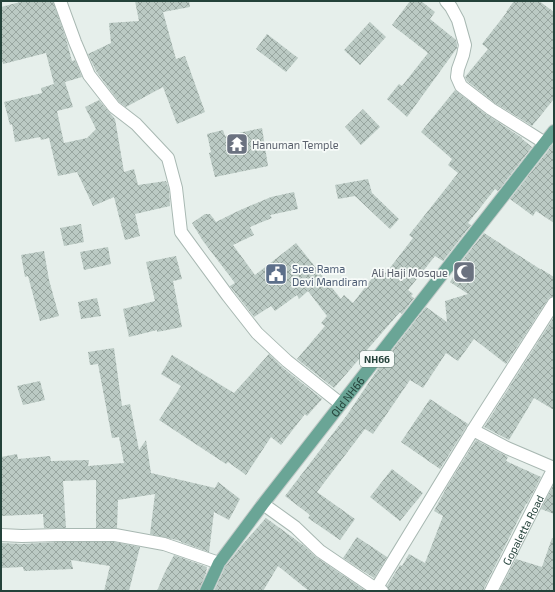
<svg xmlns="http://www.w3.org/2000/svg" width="555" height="592" viewBox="0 0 555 592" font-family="'Exo 2',sans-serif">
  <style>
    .building { fill: url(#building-cross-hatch) }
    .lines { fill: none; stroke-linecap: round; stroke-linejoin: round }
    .minor-casing { stroke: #a8b8b2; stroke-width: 14 }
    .major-casing { stroke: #c2cac8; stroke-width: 14 }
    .minor { stroke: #fff; stroke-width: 12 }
    .major { stroke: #6aa596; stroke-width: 12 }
    .labels { text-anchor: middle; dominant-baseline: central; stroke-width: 3.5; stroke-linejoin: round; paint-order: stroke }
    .shield { fill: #f7fbf9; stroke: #637a73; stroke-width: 1 }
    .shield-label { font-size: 10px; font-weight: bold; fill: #24423a }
    .worship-label { font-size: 11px; fill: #5b616d; stroke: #f7fbf9; text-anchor: start }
    .service-label { font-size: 11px; fill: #4e5e75; stroke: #f7fbf9; text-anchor: start }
    .street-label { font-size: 11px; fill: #24423a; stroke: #f7fbf9 }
  </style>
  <defs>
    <pattern id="building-cross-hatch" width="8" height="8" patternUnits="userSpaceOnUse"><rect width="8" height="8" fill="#bbcac4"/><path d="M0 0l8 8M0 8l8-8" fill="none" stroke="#98a6a0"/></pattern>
  </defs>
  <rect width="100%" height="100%" fill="#e6efeb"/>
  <!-- building -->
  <g class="building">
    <polygon points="24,1 53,1 66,39 72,61 75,60 82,77 65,82 73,107 57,111 64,143 87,138 96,129 85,107 99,100 115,119 124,172 134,169 138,185 166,181 169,189 170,206 135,214 140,236 125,240 114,197 93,206 77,172 58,176 49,138 41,140 40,137 15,142 12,124 10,125 4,102 42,93 41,88 54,84 46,53 3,64 1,56 1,7"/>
    <polygon points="135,1 189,1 190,7 163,12 176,59 185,56 205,112 177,124 163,87 126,107 119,102 96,71 88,54 111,43 109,23 139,21"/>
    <polygon points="410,1 421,1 435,12 430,19 456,40 457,45 457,48 407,117 387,99 399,84 402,86 428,53 392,25"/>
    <polygon points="514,1 539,1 554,12 554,99 532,126 495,103 467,81 465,77 488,49 482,44 507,12 506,12"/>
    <polygon points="370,22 386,37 360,65 344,50"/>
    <polygon points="267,34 298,58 286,72 256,49"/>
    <polygon points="455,90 487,115 522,138 522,139 532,147 498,191 495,189 468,223 471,225 443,261 435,256 408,290 413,294 411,296 414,298 402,314 400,312 334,388 297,359 325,326 321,323 327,316 308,291 299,299 297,295 275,311 271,306 254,317 230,286 235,283 203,241 192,223 205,214 210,214 216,222 238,211 271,197 294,192 298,209 270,215 272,218 250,227 254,235 233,245 255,275 296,243 341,299 344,295 353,303 380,268 386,273 413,238 409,235 458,173 448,165 452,159 421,132"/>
    <polygon points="363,109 380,127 361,145 345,127"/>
    <polygon points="262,128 268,166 215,177 209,153 211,152 207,134 223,130 225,136"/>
    <polygon points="554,143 554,223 536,211 533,216 510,199"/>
    <polygon points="368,179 372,193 399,219 390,229 355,196 338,199 335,185"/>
    <polygon points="81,224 84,242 64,246 60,228"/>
    <polygon points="484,233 540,269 541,269 554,277 554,296 550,297 548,299 506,364 474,339 458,361 446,353 423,388 410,380 373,434 365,429 317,492 355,519 340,540 308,518 310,515 285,496 347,415 382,363 426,307 447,322 445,301 468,294 450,282 456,272 454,271"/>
    <polygon points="108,247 111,264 84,270 80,252"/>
    <polygon points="44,251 49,280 59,316 40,321 28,276 25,277 21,255"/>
    <polygon points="176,256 182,279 173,281 182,327 157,332 157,330 129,337 123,309 155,301 146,262"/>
    <polygon points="97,298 101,316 81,319 78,302"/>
    <polygon points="554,317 554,410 534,398 509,440 484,427"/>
    <polygon points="114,348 122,406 130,404 139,450 146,440 151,473 215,488 218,482 240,499 229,520 214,512 209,552 181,542 181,541 150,534 155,494 118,500 117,528 96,528 96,480 63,481 66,528 44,528 43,514 1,516 1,457 17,454 18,459 50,456 51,461 89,460 88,466 124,463 119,437 112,438 98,364 90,365 88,352"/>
    <polygon points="269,354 282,367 322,399 307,416 305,414 281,445 271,437 246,475 228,462 226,464 159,420 181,386 161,374 172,355 234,393"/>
    <polygon points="40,381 45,400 23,405 17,386"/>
    <polygon points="430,399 468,424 440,469 401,442"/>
    <polygon points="476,440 508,457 506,461 541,477 527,504 526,504 484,588 484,591 389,591 387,586 400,565 402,566 409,554 425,563 443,516 434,511 448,485"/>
    <polygon points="392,469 423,493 400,521 370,497"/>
    <polygon points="554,484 554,514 541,509"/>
    <polygon points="266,518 303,545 316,557 366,591 309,591 278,566 263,591 214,591 225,567 242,545"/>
    <polygon points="357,537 387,557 374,578 343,558"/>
    <polygon points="552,538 554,538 554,591 499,591 516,559 542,567"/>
    <polygon points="58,542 114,542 140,547 129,591 104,591 110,566 71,560 73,569 24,571 23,567 1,568 1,543 22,544"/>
    <polygon points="174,555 207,567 206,573 199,591 157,591 164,574"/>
  </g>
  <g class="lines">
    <!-- minor casing -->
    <g class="minor-casing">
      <g id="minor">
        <polyline points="60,1 75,42 89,75 114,107 136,124 168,158 176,188 181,232 228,296 257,333 287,361 341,404"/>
        <polyline points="446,1 451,7 458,20 465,45 463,55 458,69 457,77 461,86 491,109 545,143"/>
        <polyline points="473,430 554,303"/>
        <polyline points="263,504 295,527 320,551 376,589 382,591"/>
        <polyline points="1,535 22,536 58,535 115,535 164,544 219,563"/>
        <polyline points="376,589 473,430 507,448 554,468"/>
        <path id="s1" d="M491 591 554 468"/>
      </g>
    </g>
    <!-- major casing -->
    <g class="major-casing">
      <g id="major">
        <path id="s2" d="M206 591 219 563 263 504 554 131"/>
      </g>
    </g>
    <!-- minor -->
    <use href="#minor" class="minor"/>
    <!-- major -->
    <use href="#major" class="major"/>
  </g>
  <!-- icons -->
  <defs>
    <g id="temple-square" transform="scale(1.15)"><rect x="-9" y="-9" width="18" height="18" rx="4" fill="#6b7280" stroke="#f7fbf9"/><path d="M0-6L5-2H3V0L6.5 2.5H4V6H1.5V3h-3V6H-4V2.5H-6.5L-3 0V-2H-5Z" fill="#fff"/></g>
    <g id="mosque-square" transform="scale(1.15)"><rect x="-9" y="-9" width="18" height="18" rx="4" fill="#6b7280" stroke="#f7fbf9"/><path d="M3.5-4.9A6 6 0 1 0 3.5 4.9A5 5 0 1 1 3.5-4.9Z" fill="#fff"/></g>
    <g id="civic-square" transform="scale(1.15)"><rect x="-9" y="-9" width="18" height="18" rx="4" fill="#5c6f8a" stroke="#f7fbf9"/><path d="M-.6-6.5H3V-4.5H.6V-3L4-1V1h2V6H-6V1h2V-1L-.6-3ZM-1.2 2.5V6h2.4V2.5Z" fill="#fff"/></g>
  </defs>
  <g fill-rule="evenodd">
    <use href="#temple-square" x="237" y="144"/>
    <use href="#mosque-square" x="464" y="272"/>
    <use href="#civic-square" x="276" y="274"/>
  </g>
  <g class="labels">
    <!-- shield labels -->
    <rect class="shield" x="360" y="351" width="34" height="16" rx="3"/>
    <g class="shield-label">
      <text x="377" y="359">NH66</text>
    </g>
    <!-- worship labels -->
    <g class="worship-label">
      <text x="252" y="144">Hanuman Temple</text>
      <text x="448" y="272" text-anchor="end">Ali Haji Mosque</text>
    </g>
    <!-- service labels -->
    <g class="service-label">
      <text x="292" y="268">Sree Rama<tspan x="292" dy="13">Devi Mandiram</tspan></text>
    </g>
    <!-- street labels -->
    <g class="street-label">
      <text stroke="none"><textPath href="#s2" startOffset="241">Old NH66</textPath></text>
      <text stroke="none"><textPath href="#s1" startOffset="69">Gopaletta Road</textPath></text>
    </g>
  </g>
  <!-- border -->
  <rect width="555" height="592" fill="none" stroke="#24423a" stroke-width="4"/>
</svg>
